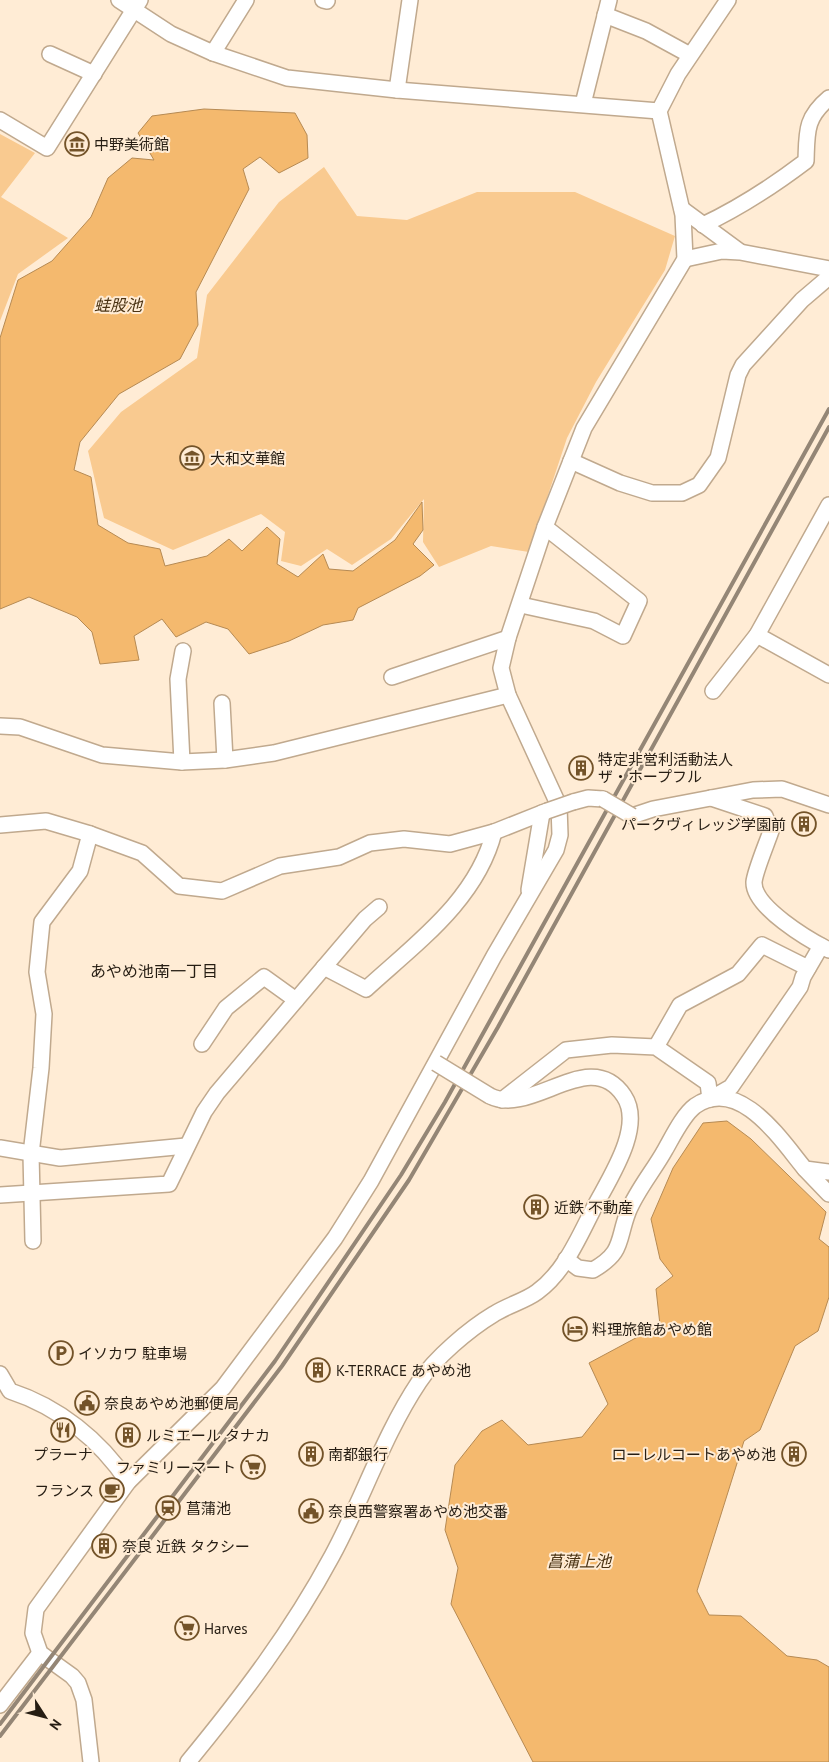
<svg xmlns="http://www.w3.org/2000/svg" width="829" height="1762" viewBox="0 0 829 1762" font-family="'PT Sans','Noto Sans JP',sans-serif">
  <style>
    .green { fill: #f9ca90 }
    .water { fill: #f4b96e; stroke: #b68a53 }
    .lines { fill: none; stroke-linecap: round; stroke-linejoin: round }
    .minor-casing { stroke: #c0a98e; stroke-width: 18 }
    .minor { stroke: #fff; stroke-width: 15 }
    .rail { stroke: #948676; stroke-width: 4 }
    .minor-bridge-casing { stroke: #c0a98e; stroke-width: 18; stroke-linecap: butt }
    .minor-bridge { stroke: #fff; stroke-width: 15 }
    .labels { text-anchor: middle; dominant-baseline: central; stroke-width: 4; stroke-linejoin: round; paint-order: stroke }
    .poi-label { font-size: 15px; fill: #261d13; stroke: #ffecd5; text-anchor: start }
    .water-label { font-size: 16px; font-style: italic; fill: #4b3313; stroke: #ffecd5 }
    .neighbourhood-label { font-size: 16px; fill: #261d13; stroke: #ffecd5 }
  </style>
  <rect width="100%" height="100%" fill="#ffecd5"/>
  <!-- green -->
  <g class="green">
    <polygon points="0,134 35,153 1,197 68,238 18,274 0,321"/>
    <polygon points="324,167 357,216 407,220 477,192 575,192 675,236 665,270 596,382 567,438 529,552 491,546 439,567 423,542 424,499 391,539 352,565 327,549 301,566 281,561 285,532 261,514 173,550 104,518 88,451 121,412 197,358 207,295 279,202"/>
  </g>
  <!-- water -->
  <g class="water">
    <polygon points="204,109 295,113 307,135 308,158 279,173 260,157 243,169 249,189 196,292 198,325 180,359 119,394 80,442 74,470 91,477 98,525 128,543 160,549 165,566 207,556 229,539 242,551 267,527 280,539 277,564 298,577 323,554 329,569 353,571 395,540 422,502 423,530 413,544 434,565 420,576 358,608 353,620 323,625 289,641 249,654 228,629 206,622 176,637 162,619 134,636 139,660 100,664 92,632 77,617 29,597 0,609 0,338 18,280 52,261 91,217 108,178 132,158 154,160 138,133 152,116"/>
    <polygon points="727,1121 751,1139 826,1212 819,1239 829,1247 829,1297 818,1331 795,1346 760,1430 744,1441 697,1591 709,1615 741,1616 787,1656 817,1660 829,1667 829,1762 533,1762 451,1604 458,1568 445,1530 455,1465 482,1431 502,1420 528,1445 582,1437 608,1404 589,1363 660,1325 656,1289 673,1276 660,1259 651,1219 673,1168 703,1123"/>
  </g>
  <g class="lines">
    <!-- minor casing -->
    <g class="minor-casing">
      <g id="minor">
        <polyline points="119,0 171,34 213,53 287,78 397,90 659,111"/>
        <polyline points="323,0 327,1"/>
        <polyline points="605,15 646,31 690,55"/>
        <polyline points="213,53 246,0"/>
        <polyline points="50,54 94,74"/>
        <polyline points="397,90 410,0"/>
        <polyline points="583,104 609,0"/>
        <polyline points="0,120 47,148 140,0"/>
        <polyline points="682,209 739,251"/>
        <path d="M703 225C741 207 773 186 806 161 807 132 805 118 829 98"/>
        <polyline points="685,259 722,251 740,252 829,269"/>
        <polyline points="571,461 620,483 652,493 682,493 699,485 718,458 738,375 743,365 802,300 829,277"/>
        <polyline points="521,605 594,621 623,636 639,601 545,527"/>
        <polyline points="757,635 829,675"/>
        <polyline points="392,677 508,638"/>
        <polyline points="713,691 757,635 829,505"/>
        <polyline points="222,703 225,760"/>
        <polyline points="0,726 20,727 102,755 182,762 225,760 274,753 508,695"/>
        <polyline points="182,762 178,679 183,651"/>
        <path d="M711 798 765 816 771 831C767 843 755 871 754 882 753 907 809 940 829 950"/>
        <polyline points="573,802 588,798 603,799"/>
        <polyline points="632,816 653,809 753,790 782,789 829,805"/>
        <polyline points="0,825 46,821 90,834 142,853 179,886 222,891 280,866 339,857 370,843 404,839 450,844 494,832 547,811"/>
        <polyline points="529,890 542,813"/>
        <path d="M324 967 366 989C415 944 477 900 494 832"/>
        <polyline points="202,1044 226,1008 264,977 296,1000"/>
        <polyline points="656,1047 680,1005 738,974 762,945 808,968"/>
        <polyline points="502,1100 566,1050 612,1045 656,1047 708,1083 710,1099 731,1087 800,987 803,977 821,946"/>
        <polyline points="0,1148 60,1158 186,1146"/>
        <polyline points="805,1169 829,1194"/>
        <polyline points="0,1195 169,1184 204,1112 217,1093 365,919 379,907"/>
        <polyline points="33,1241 31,1154 41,1068 44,1014 37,972 42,922 80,871 90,834"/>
        <path d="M566 1259 578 1268 593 1270C624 1252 617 1241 628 1212 637 1190 654 1170 665 1150 673 1136 683 1115 695 1106 739 1075 781 1140 805 1169L829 1172"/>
        <path d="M0 1374 10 1391C59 1407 100 1440 128 1482"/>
        <polyline points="0,1705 40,1653"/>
        <polyline points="91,1762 84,1700 78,1683 72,1676 40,1653 33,1633 36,1609 128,1482 223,1388 335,1238 371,1181 494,956 556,850 560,835 559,806 508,695 501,668 508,638 545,527 584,428 685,259 683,215 659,111 678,74 728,0"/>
        <path d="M188 1762C243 1695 291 1632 332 1556 363 1499 383 1436 419 1382 435 1358 469 1329 494 1314 508 1305 525 1301 537 1292 566 1271 580 1234 596 1204 611 1176 644 1126 624 1096 590 1045 532 1117 490 1096"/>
      </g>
    </g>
    <!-- minor -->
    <use href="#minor" class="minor"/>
    <!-- rail -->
    <g class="rail">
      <polyline points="0,1724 275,1361 401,1175 445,1102 829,409"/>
      <polyline points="0,1736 282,1366 409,1180 498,1027 829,427"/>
    </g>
    <!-- minor-bridge casing -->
    <g class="minor-bridge-casing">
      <g id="minor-bridge">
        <polyline points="603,799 632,816"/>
        <polyline points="547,811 573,802"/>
        <polyline points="436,1063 490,1096"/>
      </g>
    </g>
    <!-- minor-bridge -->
    <use href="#minor-bridge" class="minor-bridge"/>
  </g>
  <!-- icons -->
  <defs>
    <g id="museum-ring" transform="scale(1.25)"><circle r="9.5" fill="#ffecd5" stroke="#735329" stroke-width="1.5"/><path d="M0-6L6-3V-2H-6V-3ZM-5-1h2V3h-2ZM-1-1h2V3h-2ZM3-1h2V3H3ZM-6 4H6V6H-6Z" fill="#735329"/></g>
    <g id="building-ring" transform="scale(1.25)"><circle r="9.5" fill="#ffecd5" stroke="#735329" stroke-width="1.5"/><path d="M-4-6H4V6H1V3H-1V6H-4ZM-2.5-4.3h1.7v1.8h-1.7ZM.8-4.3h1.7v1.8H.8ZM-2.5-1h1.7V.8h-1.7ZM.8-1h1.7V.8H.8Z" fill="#735329"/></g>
    <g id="hotel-ring" transform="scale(1.25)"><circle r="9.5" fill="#ffecd5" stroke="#735329" stroke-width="1.5"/><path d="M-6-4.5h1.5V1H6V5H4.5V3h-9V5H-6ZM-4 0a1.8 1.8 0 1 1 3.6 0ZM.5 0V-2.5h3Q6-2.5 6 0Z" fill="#735329"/></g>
    <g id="parking-ring" transform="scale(1.25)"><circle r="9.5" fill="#ffecd5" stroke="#735329" stroke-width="1.5"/><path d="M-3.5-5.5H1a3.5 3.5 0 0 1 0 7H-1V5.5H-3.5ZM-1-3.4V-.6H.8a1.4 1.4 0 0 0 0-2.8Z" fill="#735329"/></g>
    <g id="civic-ring" transform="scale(1.25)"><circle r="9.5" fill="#ffecd5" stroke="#735329" stroke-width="1.5"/><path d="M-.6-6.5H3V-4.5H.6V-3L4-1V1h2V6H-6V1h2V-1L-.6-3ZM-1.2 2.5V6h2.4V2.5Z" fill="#735329"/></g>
    <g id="restaurant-ring" transform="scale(1.25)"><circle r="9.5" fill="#ffecd5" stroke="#735329" stroke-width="1.5"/><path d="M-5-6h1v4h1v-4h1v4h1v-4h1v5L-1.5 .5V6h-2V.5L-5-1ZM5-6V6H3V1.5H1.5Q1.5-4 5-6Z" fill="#735329"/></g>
    <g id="supermarket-ring" transform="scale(1.25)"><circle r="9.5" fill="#ffecd5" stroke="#735329" stroke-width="1.5"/><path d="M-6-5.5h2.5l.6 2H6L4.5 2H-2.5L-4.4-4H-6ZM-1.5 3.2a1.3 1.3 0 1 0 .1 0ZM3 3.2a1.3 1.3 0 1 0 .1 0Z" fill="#735329"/></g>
    <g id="cafe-ring" transform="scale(1.25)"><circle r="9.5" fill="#ffecd5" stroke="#735329" stroke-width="1.5"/><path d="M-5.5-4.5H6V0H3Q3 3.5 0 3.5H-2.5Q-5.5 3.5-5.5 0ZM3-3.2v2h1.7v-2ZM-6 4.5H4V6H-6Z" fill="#735329"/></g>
    <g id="station-ring" transform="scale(1.25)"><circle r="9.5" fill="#ffecd5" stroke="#735329" stroke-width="1.5"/><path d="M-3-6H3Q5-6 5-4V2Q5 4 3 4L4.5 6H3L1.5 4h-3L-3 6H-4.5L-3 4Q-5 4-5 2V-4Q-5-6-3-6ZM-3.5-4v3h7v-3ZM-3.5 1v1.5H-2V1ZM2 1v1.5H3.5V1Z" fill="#735329"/></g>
  </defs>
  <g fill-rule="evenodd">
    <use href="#museum-ring" x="77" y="144"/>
    <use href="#museum-ring" x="192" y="458"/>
    <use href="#building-ring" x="581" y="768"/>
    <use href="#building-ring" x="804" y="824"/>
    <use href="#building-ring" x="536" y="1207"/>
    <use href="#hotel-ring" x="575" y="1329"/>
    <use href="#parking-ring" x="61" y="1353"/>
    <use href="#building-ring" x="318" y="1370"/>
    <use href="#civic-ring" x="87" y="1403"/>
    <use href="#restaurant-ring" x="63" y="1430"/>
    <use href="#building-ring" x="128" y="1435"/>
    <use href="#building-ring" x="311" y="1454"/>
    <use href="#building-ring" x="794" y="1454"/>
    <use href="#supermarket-ring" x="253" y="1467"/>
    <use href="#cafe-ring" x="112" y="1490"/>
    <use href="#station-ring" x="168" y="1508"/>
    <use href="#civic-ring" x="311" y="1511"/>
    <use href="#building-ring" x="104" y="1546"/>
    <use href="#supermarket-ring" x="187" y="1628"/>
  </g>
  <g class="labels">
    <!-- poi labels -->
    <g class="poi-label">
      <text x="94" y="144">中野美術館</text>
      <text x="210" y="458">大和文華館</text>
      <text x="598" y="759">特定非営利活動法人<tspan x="598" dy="17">ザ・ホープフル</tspan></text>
      <text x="786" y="824" text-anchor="end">パークヴィレッジ学園前</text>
      <text x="554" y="1207">近鉄 不動産</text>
      <text x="592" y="1329">料理旅館あやめ館</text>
      <text x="78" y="1353">イソカワ 駐車場</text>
      <text x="336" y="1370">K-TERRACE あやめ池</text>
      <text x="104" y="1403">奈良あやめ池郵便局</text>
      <text x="146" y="1435">ルミエール タナカ</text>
      <text x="63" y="1454" text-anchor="middle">プラーナ</text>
      <text x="328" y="1454">南都銀行</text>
      <text x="776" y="1454" text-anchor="end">ローレルコートあやめ池</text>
      <text x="236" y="1467" text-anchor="end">ファミリーマート</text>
      <text x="94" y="1490" text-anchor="end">フランス</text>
      <text x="186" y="1508">菖蒲池</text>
      <text x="328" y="1511">奈良西警察署あやめ池交番</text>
      <text x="122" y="1546">奈良 近鉄 タクシー</text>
      <text x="204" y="1628">Harves</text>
    </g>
    <!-- water labels -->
    <g class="water-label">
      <text x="118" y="305">蛙股池</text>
      <text x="579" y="1561">菖蒲上池</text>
    </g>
    <!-- neighbourhood labels -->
    <g class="neighbourhood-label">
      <text x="154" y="971">あやめ池南一丁目</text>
    </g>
  </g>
  <!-- north arrow -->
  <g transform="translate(45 1717) rotate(126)" stroke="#ffecd5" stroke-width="4" paint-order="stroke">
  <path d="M0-4L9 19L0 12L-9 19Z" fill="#261d13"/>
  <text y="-8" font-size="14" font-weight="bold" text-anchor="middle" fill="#261d13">N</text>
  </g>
</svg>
